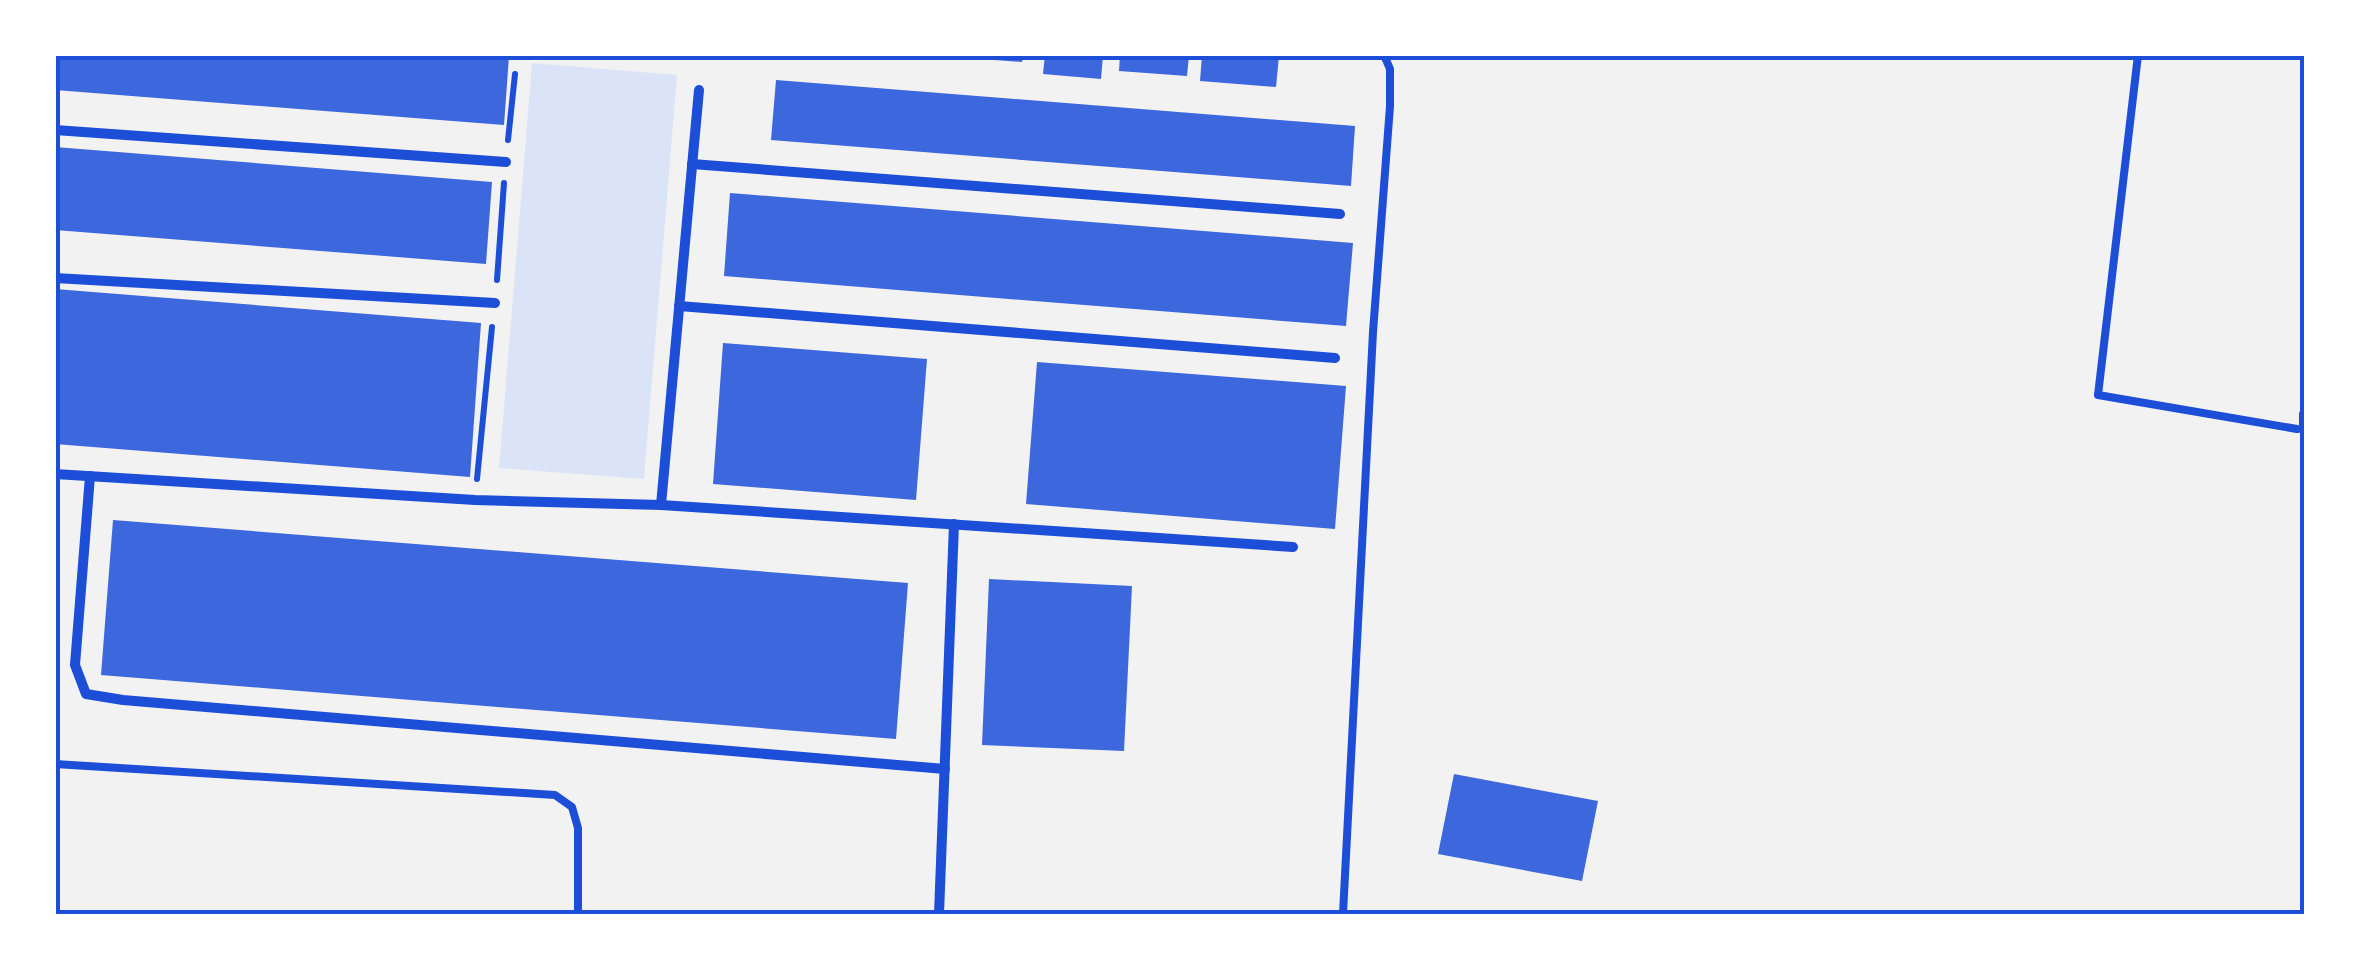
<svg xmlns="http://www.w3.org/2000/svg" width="2359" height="969" viewBox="0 0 2359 969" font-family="Manrope,sans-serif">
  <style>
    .green { fill: #dbe4f7 }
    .building { fill: #3d67dc }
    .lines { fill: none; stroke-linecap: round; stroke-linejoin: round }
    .path { stroke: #1d4ed8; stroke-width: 6 }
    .service { stroke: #1d4ed8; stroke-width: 8 }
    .minor { stroke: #1d4ed8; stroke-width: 10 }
    .neatline { fill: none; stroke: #1d4ed8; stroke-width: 4 }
  </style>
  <rect width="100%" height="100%" fill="#f2f2f2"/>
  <!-- green -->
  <polygon class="green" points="532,63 677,75 644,479 499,468"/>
  <!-- building -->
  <g class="building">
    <polygon points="55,55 509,56 504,125 55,90"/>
    <polygon points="968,55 1023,55 1022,62 968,58"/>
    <polygon points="1045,55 1103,55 1101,79 1043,74"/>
    <polygon points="1120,55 1189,55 1187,76 1119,71"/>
    <polygon points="1202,55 1279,55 1276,87 1200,81"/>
    <polygon points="776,80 1355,126 1351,186 771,140"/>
    <polygon points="55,147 492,182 486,264 55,230"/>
    <polygon points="730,193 1353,243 1346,326 724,276"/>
    <polygon points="55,289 481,323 470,477 55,444"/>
    <polygon points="723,343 927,359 916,500 713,484"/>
    <polygon points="1037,362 1346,386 1335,529 1026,504"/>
    <polygon points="113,520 908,583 896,739 101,675"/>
    <polygon points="989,579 1132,586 1124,751 982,745"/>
    <polygon points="1454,774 1598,801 1582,881 1438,854"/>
  </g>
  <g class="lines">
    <!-- path -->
    <g class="path">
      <polyline points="508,140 515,74"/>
      <polyline points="497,280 504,183"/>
      <polyline points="477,479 492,327"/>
    </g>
    <!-- service -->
    <g class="service">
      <polyline points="2138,55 2098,395 2297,429"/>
      <polyline points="55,764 555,795 572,807 578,828 578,914"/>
      <polyline points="1343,914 1373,332 1390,106 1390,69 1384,55"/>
    </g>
    <!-- minor -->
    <g class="minor">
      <polyline points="55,130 506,162"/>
      <polyline points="692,164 1340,214"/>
      <polyline points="55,278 495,303"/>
      <polyline points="679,306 1335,358"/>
      <polyline points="2304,414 2304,430"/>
      <polyline points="55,474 475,500 661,505 1293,547"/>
      <polyline points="90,476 75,665 86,694 123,700 945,769"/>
      <polyline points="661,505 699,90"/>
      <polyline points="939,914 954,524"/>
    </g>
  </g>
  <!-- border -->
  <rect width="2359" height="969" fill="none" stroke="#ffffff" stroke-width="115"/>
  <rect x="58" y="58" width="2244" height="854" class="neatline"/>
</svg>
